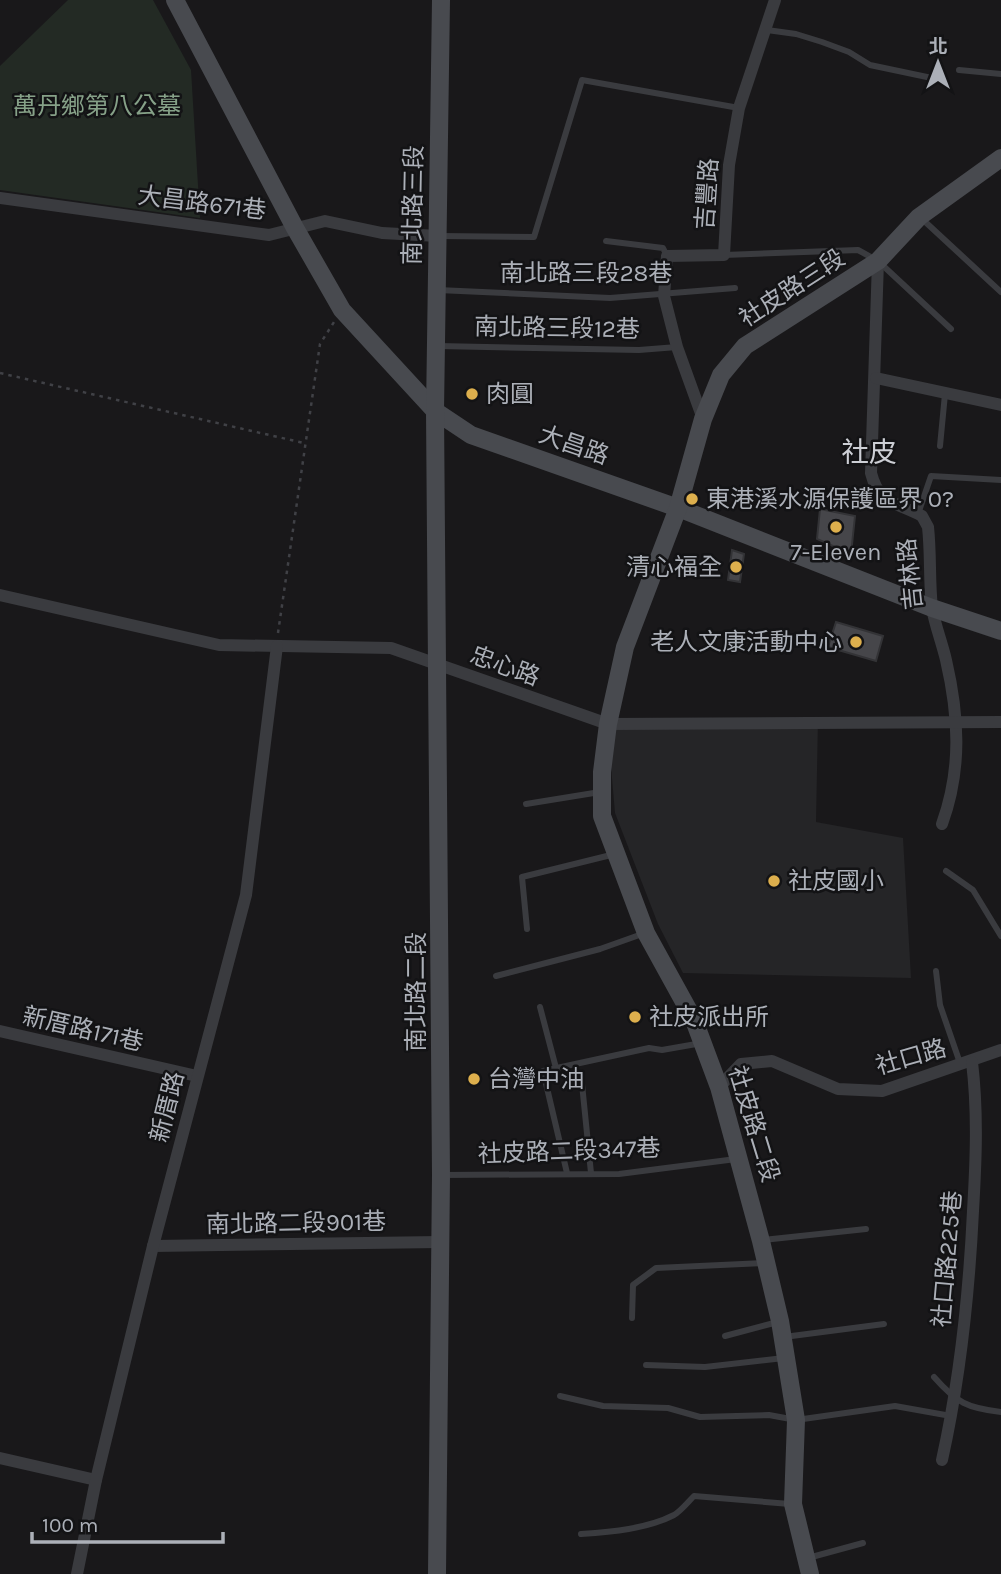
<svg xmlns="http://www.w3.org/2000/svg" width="1001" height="1574" viewBox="0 0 1001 1574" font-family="Karla,'Noto Sans TC',sans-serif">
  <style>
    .built { fill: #252527 }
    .green { fill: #232a24 }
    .building { fill: #46464a; stroke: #333336; stroke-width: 2 }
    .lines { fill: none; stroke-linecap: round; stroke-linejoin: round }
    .path { stroke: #404146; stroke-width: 2.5; stroke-dasharray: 3.5 5; stroke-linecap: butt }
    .lane { stroke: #3a3b3f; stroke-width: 6 }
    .street { stroke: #3a3b3f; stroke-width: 12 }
    .secondary { stroke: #484a4f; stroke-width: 18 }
    .poi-dot { fill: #ddaf4d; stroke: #131315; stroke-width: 2.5 }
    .labels { text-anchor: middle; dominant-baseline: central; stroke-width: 5; stroke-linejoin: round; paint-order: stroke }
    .park-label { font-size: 24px; fill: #86a188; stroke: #131315 }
    .street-label { font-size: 24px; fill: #acb0b8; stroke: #131315 }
    .poi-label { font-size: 24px; fill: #acb0b8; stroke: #131315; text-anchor: start }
    .quarter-label { font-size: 28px; fill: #cdcfd5; stroke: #131315 }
  </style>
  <rect width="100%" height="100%" fill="#19181a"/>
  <!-- built -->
  <polygon class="built" points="818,719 816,822 903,838 911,978 683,973 658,924 615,813 607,720"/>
  <!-- green -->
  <polygon class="green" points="68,0 153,0 191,70 200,218 0,190 0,66"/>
  <!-- building -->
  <g class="building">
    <polygon points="820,509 855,516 851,554 817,539"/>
    <polygon points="732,550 744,554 740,582 728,580"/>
    <polygon points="836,622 883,636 876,661 828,647"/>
  </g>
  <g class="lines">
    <!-- path -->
    <g class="path">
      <polyline points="0,373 304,443"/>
      <polyline points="278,633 320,344 334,322"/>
    </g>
    <!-- lane -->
    <g class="lane">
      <polyline points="767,30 796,34 822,42 849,52 870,65 946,81"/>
      <polyline points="959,70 1001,74"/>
      <polyline points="921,218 1001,292"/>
      <polyline points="440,236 534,237 582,80 739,108"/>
      <polyline points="606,241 663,248 667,256"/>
      <polyline points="724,255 858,250 878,261 951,329"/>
      <polyline points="438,290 610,298 735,288"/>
      <polyline points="438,346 639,350 677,347"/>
      <polyline points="940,446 945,394"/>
      <polyline points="918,514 931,476 1001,480"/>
      <polyline points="526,804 600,792"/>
      <polyline points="946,871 973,890 1001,936"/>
      <polyline points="527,929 522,877 615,854"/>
      <polyline points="936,971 940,1005 960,1063"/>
      <polyline points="496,976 600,949 645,933"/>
      <polyline points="540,1007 556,1068"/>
      <polyline points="581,1074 591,1173"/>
      <polyline points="567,1173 543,1071 649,1048 662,1050 702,1043"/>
      <polyline points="443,1175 619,1174 736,1159"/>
      <polyline points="763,1240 866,1229"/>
      <polyline points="632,1318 633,1285 656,1268 764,1263"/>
      <polyline points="725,1336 778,1322"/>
      <polyline points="784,1337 884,1324"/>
      <polyline points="646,1365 705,1367 784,1358"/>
      <path d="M934 1377C957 1403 967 1408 1001 1412"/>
      <polyline points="560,1396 603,1406 668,1408 700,1417 769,1415 796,1420 895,1406 951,1416"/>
      <path d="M581 1534C611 1532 647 1529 674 1515 681 1511 688 1502 694 1496L790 1504"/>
      <polyline points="808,1558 863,1543"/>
    </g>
    <!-- street -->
    <g class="street">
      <polyline points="0,198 269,235 325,221 382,233 438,236"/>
      <path d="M878 261 871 473C879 505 897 502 922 516L928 527C931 554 929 581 932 608 935 625 942 643 946 660 959 716 962 769 942 824"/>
      <polyline points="876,378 1001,405"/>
      <polyline points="703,419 677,347 664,296 667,256 724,255 729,165 739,108 775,0"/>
      <polyline points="0,595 219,645 391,648 608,724 1001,722"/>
      <polyline points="0,1031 197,1076"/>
      <polyline points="719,1087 741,1064 772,1061 838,1089 882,1091 1001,1050"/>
      <polyline points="153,1246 440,1242"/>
      <polyline points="0,1458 96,1480"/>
      <path d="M942 1460C960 1379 969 1294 973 1211 976 1160 978 1112 972 1062"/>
      <polyline points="77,1574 96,1480 153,1246 246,895 277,646"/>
    </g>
    <!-- secondary -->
    <g class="secondary">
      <polyline points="175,0 295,228 342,310 435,411 471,435 678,508 932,608 1001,631"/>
      <polyline points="437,1574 441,1175 435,411 441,0"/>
      <polyline points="810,1574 793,1504 796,1420 780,1321 761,1241 719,1087 694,1020 646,933 602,816 602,772 608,724 625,647 678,508 703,419 721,375 745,346 878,261 919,217 1001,158"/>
    </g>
  </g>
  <!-- markers -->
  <g class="poi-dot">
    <circle cx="472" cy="394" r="7"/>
    <circle cx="692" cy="499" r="7"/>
    <circle cx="836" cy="527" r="7"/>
    <circle cx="736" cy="567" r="7"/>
    <circle cx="856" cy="642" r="7"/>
    <circle cx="774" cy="881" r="7"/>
    <circle cx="635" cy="1017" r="7"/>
    <circle cx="474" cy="1079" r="7"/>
  </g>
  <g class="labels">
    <!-- park labels -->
    <g class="park-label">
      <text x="97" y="106">萬丹鄉第八公墓</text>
    </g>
    <!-- street labels -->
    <g class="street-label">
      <text transform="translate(707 194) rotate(-86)">吉豐路</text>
      <text transform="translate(202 203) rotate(7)">大昌路671巷</text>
      <text transform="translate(413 205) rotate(-89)">南北路三段</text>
      <text x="586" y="273">南北路三段28巷</text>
      <text transform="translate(792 288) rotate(-33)">社皮路三段</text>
      <text transform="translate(557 328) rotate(1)">南北路三段12巷</text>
      <text transform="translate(574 445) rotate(19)">大昌路</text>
      <text transform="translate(910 574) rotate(-96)">吉林路</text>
      <text transform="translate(505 666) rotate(20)">忠心路</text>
      <text transform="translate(416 992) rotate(-90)">南北路二段</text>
      <text transform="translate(83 1029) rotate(13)">新厝路171巷</text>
      <text transform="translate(911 1057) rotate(-16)">社口路</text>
      <text transform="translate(167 1107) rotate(-76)">新厝路</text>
      <text transform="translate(754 1124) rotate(73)">社皮路二段</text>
      <text transform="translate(569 1151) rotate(-2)">社皮路二段347巷</text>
      <text transform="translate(296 1223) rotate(-1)">南北路二段901巷</text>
      <text transform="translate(947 1259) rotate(-85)">社口路225巷</text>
    </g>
    <!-- poi labels -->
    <g class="poi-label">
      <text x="486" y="394">肉圓</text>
      <text x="706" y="499">東港溪水源保護區界 0?</text>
      <text x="836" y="552" text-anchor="middle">7-Eleven</text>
      <text x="722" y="567" text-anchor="end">清心福全</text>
      <text x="842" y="642" text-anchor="end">老人文康活動中心</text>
      <text x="788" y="881">社皮國小</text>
      <text x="649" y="1017">社皮派出所</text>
      <text x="488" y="1079">台灣中油</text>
    </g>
    <!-- quarter labels -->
    <g class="quarter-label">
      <text x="869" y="452">社皮</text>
    </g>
  </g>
  <!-- north arrow -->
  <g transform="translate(938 63)" stroke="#131315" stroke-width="5" paint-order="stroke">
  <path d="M0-5L12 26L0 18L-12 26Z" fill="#acb0b8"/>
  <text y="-10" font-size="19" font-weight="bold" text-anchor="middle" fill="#acb0b8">北</text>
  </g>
  <!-- scale -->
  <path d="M32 1532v10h191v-10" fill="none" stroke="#acb0b8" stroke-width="3.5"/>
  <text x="42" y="1532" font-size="21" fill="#acb0b8" stroke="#131315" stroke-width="5" paint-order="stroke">100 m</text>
</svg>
